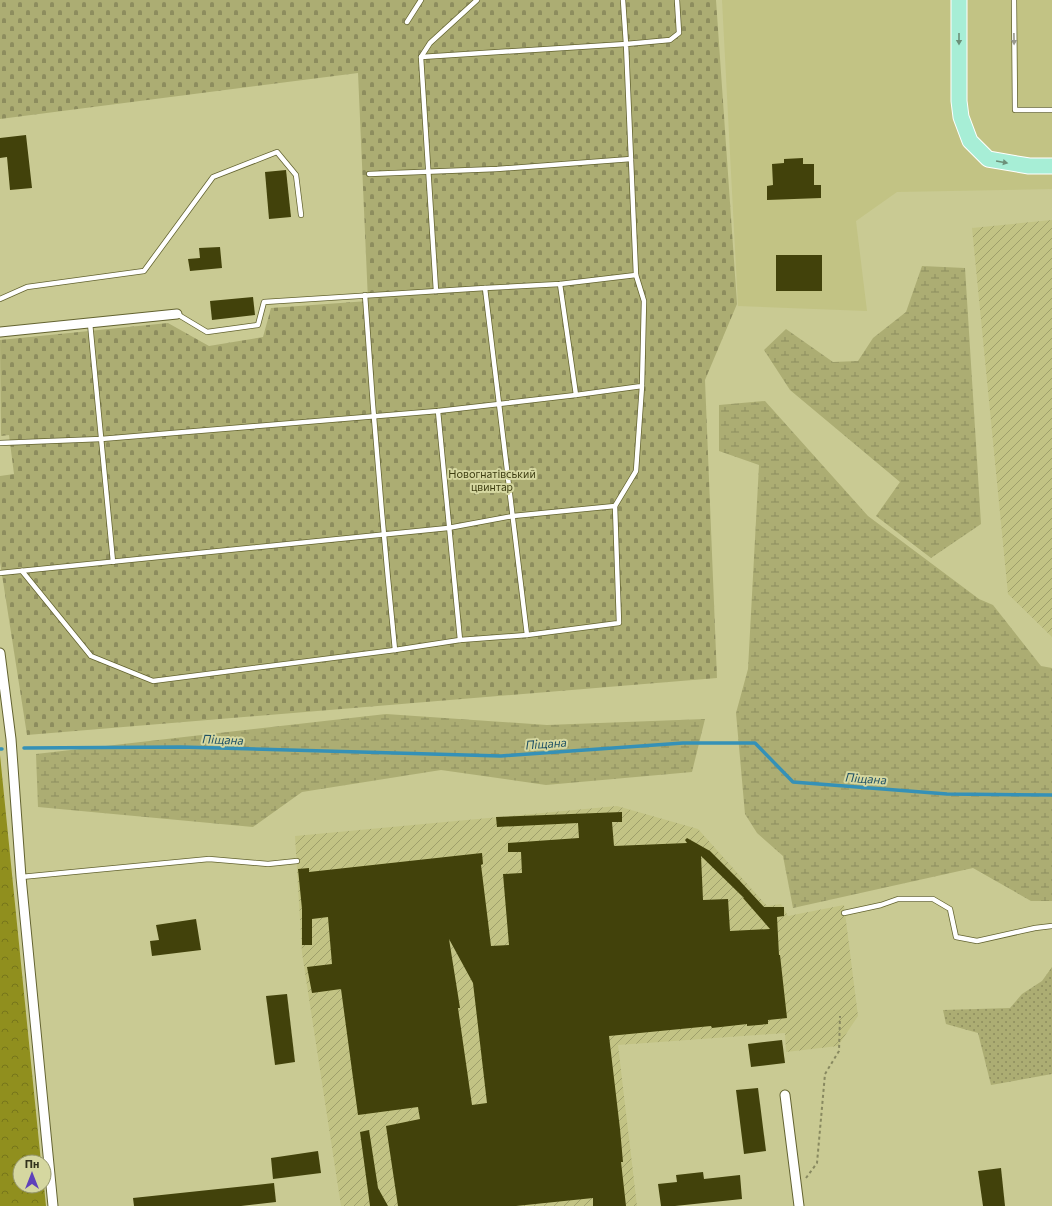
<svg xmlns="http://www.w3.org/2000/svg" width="1052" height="1206" viewBox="0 0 1052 1206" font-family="Commissioner,sans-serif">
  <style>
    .built { fill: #c2c384 }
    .industrial { fill: url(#industrial-furrows) }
    .grass { fill: url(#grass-dots) }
    .forest { fill: url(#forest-crowns) }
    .wetland { fill: url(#wetland-marsh) }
    .cemetery { fill: url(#cemetery-stones) }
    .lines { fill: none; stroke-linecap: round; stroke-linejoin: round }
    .stream { stroke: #3591b7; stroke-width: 3.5 }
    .building { fill: #42420b; fill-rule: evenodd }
    .lane-casing { stroke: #636330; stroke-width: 6 }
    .street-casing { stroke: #636330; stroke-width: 11 }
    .primary-casing { stroke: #fff; stroke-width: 17 }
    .path { stroke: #888960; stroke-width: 2; stroke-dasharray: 3 3; stroke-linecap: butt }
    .lane { stroke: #fff; stroke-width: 4.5 }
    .street { stroke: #fff; stroke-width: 9 }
    .primary { stroke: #a7eed6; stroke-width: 15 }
    .oneway { fill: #6c9079 }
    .oneway2 { fill: #98988e }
    .labels { text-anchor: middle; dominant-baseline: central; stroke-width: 4; stroke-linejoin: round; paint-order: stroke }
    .park-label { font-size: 11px; fill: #3d3d11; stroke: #d5d7a0 }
    .water-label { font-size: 12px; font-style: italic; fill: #1e5064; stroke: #d5d7a0 }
  </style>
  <defs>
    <pattern id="industrial-furrows" width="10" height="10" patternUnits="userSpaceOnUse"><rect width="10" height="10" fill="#c2c384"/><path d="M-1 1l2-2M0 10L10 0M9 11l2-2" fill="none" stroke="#9e9f6b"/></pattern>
    <pattern id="grass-dots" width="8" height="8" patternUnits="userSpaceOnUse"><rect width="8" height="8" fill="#acad73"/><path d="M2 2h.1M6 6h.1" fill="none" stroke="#8d8d5e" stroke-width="1.8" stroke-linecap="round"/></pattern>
    <pattern id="forest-crowns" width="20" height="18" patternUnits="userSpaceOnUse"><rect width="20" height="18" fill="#908f1e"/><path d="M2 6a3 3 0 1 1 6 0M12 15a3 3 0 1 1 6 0" fill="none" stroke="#76751a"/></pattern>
    <pattern id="wetland-marsh" width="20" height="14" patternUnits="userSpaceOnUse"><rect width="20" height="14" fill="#acad73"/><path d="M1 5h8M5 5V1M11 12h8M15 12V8" fill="none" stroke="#8d8d5e"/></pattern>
    <pattern id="cemetery-stones" width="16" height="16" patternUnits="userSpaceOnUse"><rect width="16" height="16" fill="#acad73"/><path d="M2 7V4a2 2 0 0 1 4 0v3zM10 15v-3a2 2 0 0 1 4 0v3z" fill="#8d8d5e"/></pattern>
  </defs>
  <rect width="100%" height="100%" fill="#c9ca93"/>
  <!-- built -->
  <polygon class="built" points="722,0 1052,0 1052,189 897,192 856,221 867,311 738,306"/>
  <!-- industrial -->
  <g class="industrial">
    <polygon points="1052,220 1052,637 1008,594 972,228"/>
    <polygon points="617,806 698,829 767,906 781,904 788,916 844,905 858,1016 838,1046 786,1052 785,1033 618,1045 637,1206 341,1206 302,953 295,836"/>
  </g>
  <!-- grass -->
  <polygon class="grass" points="1052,967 1052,1074 991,1085 978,1033 946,1024 943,1010 1010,1008 1022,994 1042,981"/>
  <!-- forest -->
  <polygon class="forest" points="0,755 41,1162 20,1162 20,1186 44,1186 46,1206 0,1206"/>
  <!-- wetland -->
  <g class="wetland">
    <polygon points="922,266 965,268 981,524 931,558 876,516 900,482 790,390 764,350 786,329 833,362 858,361 873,338 906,312"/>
    <polygon points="765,401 868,516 979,599 993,605 1041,666 1052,668 1052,901 1031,901 973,868 793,908 783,856 757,833 745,814 736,713 748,669 759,465 719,451 719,405"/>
    <polygon points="386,714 547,725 705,719 692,772 546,785 441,770 302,792 253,827 38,807 36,754"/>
  </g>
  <!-- cemetery -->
  <polygon class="cemetery" points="0,0 716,0 737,304 705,380 717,678 27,735 0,562 0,476 14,474 9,435 1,436 0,340 168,323 209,346 263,337 271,308 368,301 358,73 0,119"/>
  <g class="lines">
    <!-- stream -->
    <g class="stream">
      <polyline points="24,748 181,747 501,756 683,743 755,743 793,782 947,794 1052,795"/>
      <polyline points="0,749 2,749"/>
    </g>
  </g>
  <!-- building -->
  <g class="building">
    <polygon points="26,135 32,188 10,190 7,157 0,158 0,138"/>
    <polygon points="803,158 803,164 814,164 814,185 821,185 821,198 767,200 767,186 773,185 772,164 784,163 784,159"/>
    <polygon points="286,170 291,217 269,219 265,172"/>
    <polygon points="220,247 222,268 190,271 188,259 200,258 199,248"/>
    <rect x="776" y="255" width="46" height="36"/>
    <polygon points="253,297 255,315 212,320 210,301"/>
    <path d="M622 812V822H612L614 846 687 843 685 840 687 838 710 851 739 880 764 907H784V916L777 917 779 955H780L787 1018 768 1020V1024L747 1026V1024L712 1028 711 1026 609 1036 620 1129 623 1162H621L626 1206H593V1198L516 1206H398L386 1126 420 1119 418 1107 358 1115 341 989 312 993 307 967 332 964 328 917 312 919V945H302V909L298 869 309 868V872L482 853 483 864 481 865 491 946 509 945 503 874 522 873 521 852H508V843L579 838 578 823 497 827 496 817ZM701 856 744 898H743L770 929 730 931 728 899 703 900ZM449 939 473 983 487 1103 472 1105 458 1008H460Z"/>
    <polygon points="196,919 201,950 152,956 150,941 159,940 156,925"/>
    <polygon points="287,994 295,1062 275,1065 266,996"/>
    <polygon points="782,1040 785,1063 751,1067 748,1044"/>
    <polygon points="758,1088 766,1151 744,1154 736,1090"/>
    <polygon points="369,1130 378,1188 388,1206 370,1206 360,1132"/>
    <polygon points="318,1151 321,1173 273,1179 271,1158"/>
    <polygon points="1001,1168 1005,1206 983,1206 978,1171"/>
    <polygon points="703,1172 704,1179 740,1175 742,1199 675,1206 661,1206 658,1184 677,1182 676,1175"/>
    <polygon points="274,1183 276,1202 241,1206 134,1206 133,1198"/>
  </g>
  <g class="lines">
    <!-- lane casing -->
    <g class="lane-casing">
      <g id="lane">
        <polyline points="1014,0 1015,110 1052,110"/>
        <polyline points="407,22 421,0"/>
        <polyline points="421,57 626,44 623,0"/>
        <polyline points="369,174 497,169 631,159"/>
        <polyline points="560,284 576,395"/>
        <polyline points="485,288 527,635"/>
        <polyline points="436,291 421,57 430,43 477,0"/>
        <path d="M365 295C373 414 383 532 395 650"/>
        <polyline points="0,299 27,287 144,271 213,177 277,152 296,175 301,215"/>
        <polyline points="177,314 207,332 258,325 264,302 485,288 560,284 636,275 626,44 670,40 679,33 677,0"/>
        <polyline points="90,323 113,562"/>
        <polyline points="438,411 460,640"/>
        <polyline points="0,443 101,439 438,411 576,395 642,386 644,301 636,275"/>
        <polyline points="22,571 91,656 153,681 395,650 460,640 527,635 619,623 615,506 636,471 642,386"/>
        <polyline points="0,573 448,528 513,516 615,506"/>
        <polyline points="21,877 209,859 268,864 297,861"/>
        <polyline points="844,913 881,905 898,899 933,899 950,909 956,937 977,941 1035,928 1052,926"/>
      </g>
    </g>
    <!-- street casing -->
    <g class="street-casing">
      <g id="street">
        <polyline points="0,332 177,314"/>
        <polyline points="0,653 11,739 21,877 53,1206"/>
        <polyline points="785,1095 799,1206"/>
      </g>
    </g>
    <!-- primary casing -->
    <g class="primary-casing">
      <polyline id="primary" points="959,0 959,101 961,117 970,141 988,159 1029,166 1052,166"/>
    </g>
    <!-- path -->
    <polyline class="path" points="806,1178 817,1163 825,1074 839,1051 840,1016"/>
    <!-- lane -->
    <use href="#lane" class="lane"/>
    <!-- street -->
    <use href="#street" class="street"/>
    <!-- primary -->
    <use href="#primary" class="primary"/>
  </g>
  <!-- one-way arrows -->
  <defs><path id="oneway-solid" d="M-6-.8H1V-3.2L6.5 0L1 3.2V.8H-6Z"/></defs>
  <g class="oneway">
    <use href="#oneway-solid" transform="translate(959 39) rotate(90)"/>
    <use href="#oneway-solid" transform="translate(1002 162) rotate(10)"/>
  </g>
  <use class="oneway2" href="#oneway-solid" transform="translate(1014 39) rotate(89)"/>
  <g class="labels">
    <!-- park labels -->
    <g class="park-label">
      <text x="492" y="473">Новогнатівський<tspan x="492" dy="13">цвинтар</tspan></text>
    </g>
    <!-- water labels -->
    <g class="water-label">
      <text transform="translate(223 739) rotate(2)">Піщана</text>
      <text transform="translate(546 743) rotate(-4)">Піщана</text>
      <text transform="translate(866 778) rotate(4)">Піщана</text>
    </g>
  </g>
  <!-- north arrow -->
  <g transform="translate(32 1174)"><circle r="19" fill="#d5d7a0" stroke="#94956b"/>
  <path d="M0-3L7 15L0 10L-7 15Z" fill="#5f41ba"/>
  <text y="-6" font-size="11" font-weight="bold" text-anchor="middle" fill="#32321c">Пн</text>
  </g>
</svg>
